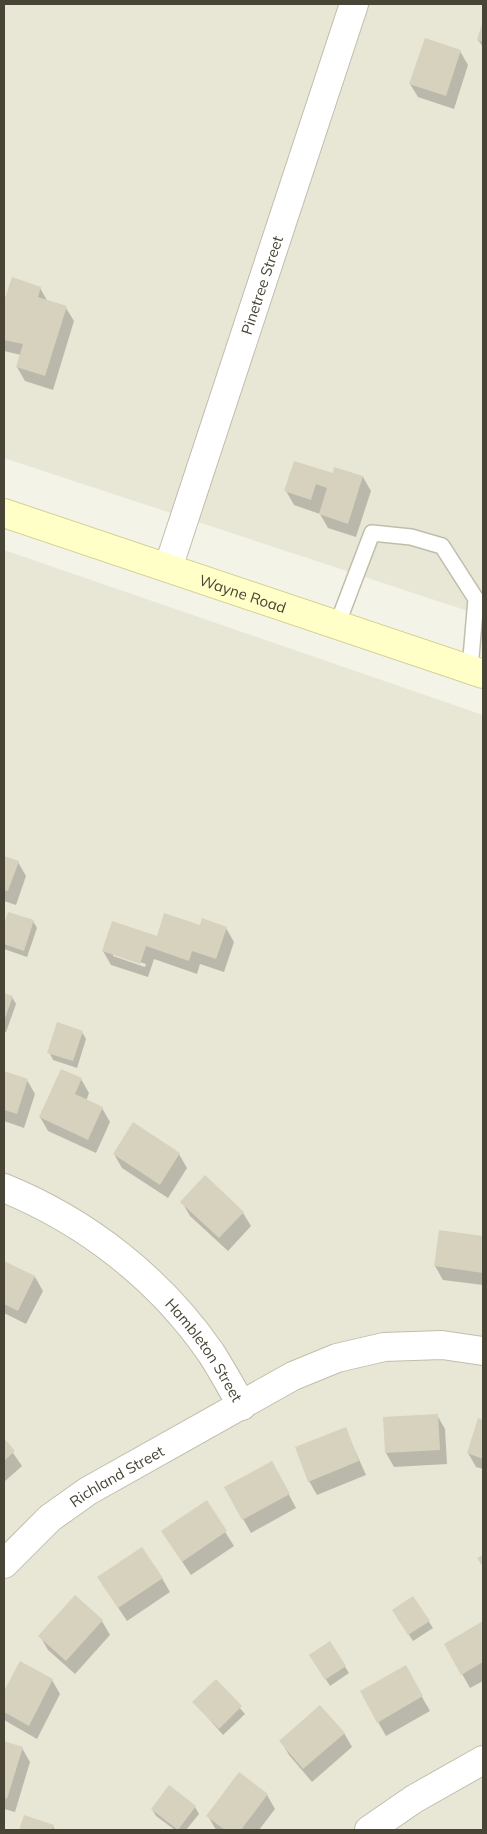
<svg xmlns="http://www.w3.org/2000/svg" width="487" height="1834" viewBox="0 0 487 1834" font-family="Mulish,sans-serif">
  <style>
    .residential { fill: #e8e7d6 }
    .shadow { fill: #0003; fill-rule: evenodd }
    .building { fill: #d6d2bd }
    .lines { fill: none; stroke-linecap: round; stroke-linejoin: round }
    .service-casing { stroke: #c0beaa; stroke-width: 18 }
    .minor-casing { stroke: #c0beaa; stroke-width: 30 }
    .secondary-casing { stroke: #d2d094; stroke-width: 30 }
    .service { stroke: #fff; stroke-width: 15 }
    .minor { stroke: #fff; stroke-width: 28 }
    .secondary { stroke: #ffffc7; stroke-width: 28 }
    .labels { text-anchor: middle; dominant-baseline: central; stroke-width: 5; stroke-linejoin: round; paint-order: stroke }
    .street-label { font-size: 15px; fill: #484536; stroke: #fff }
  </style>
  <rect width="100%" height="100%" fill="#f4f3e8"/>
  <!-- residential -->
  <g class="residential">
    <polygon points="4,4 483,4 483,616 4,458"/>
    <polygon points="4,550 483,715 483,1830 4,1830"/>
  </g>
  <!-- shadow -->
  <g class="shadow">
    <polygon points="483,24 483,47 478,40"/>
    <polygon points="460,51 468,65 454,109 418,97 410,84"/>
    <polygon points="12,279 40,288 48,302 66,308 74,321 53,390 25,381 17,367 21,355 4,351 4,306"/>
    <polygon points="335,468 363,477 371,491 356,537 328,528 320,514 294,505 286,491 334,474"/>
    <polygon points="4,857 18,862 26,876 16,905 4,901"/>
    <polygon points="9,913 33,921 37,928 27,957 4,949 4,929"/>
    <path d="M200 927 226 928 234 942 224 972 200 964 197 974 154 959 148 977 111 965 103 951ZM113 954 146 964 145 967 113 956Z"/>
    <polygon points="4,994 12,997 16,1004 6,1032 4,1032"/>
    <polygon points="82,1032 86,1039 77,1068 53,1060 49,1052"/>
    <polygon points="62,1070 81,1079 89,1093 86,1101 102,1108 110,1122 96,1153 48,1131 40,1117"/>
    <polygon points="4,1072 27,1080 35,1094 24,1128 4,1121"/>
    <polygon points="114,1154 179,1154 187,1168 168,1198 122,1168"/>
    <polygon points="182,1202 243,1213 251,1226 228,1251 190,1216"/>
    <polygon points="440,1231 483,1237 483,1285 443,1280 435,1266"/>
    <polygon points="4,1262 35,1277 43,1291 26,1324 4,1313"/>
    <polygon points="437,1415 445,1429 447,1464 394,1467 386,1453 384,1418"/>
    <polygon points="479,1420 483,1421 483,1469 476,1467 468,1453"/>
    <polygon points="345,1428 366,1475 317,1495 309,1481"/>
    <polygon points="4,1440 22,1466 4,1482"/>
    <polygon points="279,1476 296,1508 251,1533 225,1487"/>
    <polygon points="206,1502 234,1546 191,1575 171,1545"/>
    <polygon points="162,1578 170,1592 127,1621 107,1591"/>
    <polygon points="75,1597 102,1621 110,1635 75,1674 48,1650 40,1636"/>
    <polygon points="397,1617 429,1622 433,1628 413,1641"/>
    <polygon points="483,1622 483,1681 470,1688 445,1644"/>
    <polygon points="330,1643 349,1673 330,1686 315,1662"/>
    <polygon points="20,1663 52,1680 60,1694 37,1739 4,1720 4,1694"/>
    <polygon points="405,1667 430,1711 386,1736 361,1692"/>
    <polygon points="216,1681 245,1714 223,1735 194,1702"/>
    <polygon points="344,1733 352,1747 312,1782 289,1755 281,1741"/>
    <polygon points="4,1742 22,1748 30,1762 15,1812 4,1809"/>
    <polygon points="239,1774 267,1795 275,1809 259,1830 216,1830 208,1816"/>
    <polygon points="195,1807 199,1814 186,1830 175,1830 156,1816 152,1809"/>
    <polygon points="25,1817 53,1826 55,1830 20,1830"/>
  </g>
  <!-- building -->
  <g class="building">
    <polygon points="483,21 483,42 477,40"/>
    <polygon points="425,38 461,50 446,96 409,84"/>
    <polygon points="12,277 41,287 38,297 67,306 45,376 16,367 23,344 4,340 4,301"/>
    <polygon points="294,461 333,473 334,467 363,476 348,524 319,514 327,488 316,484 311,500 284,491"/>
    <polygon points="4,856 19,861 8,891 4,890"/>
    <polygon points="8,912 34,920 24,951 4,944 4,925"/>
    <polygon points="164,913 200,925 202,918 227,927 216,959 192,951 189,961 146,946 140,964 102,951 112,921 157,936"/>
    <polygon points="4,993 13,996 4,1021"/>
    <polygon points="57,1022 83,1031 73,1061 47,1053"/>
    <polygon points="61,1069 82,1078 75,1094 103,1107 88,1140 39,1117"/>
    <polygon points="4,1071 28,1079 17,1114 4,1110"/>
    <polygon points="133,1122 180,1153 160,1185 113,1154"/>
    <polygon points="205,1175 244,1212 219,1238 180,1202"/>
    <polygon points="439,1230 483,1236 483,1273 434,1266"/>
    <polygon points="4,1261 35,1276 18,1311 4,1304"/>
    <polygon points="438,1414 440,1450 385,1453 383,1417"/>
    <polygon points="478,1418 483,1420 483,1459 467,1453"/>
    <polygon points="346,1427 359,1461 308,1482 295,1447"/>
    <polygon points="4,1438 15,1451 4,1461"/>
    <polygon points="272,1461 290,1494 242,1520 224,1487"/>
    <polygon points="207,1500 227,1531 182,1562 161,1531"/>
    <polygon points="142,1547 163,1578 118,1608 97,1577"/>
    <polygon points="483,1555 483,1567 477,1558"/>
    <polygon points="75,1595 103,1620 66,1661 38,1636"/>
    <polygon points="413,1596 430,1621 408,1635 392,1610"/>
    <polygon points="483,1621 483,1662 461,1675 444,1644"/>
    <polygon points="330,1641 346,1666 325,1680 309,1655"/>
    <polygon points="20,1661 53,1679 29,1726 4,1712 4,1691"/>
    <polygon points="406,1665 423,1696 377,1723 360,1691"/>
    <polygon points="216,1679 242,1706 219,1729 192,1702"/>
    <polygon points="320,1705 345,1733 303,1769 279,1741"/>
    <polygon points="4,1741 23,1747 7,1799 4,1798"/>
    <polygon points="239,1772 268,1794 241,1830 225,1830 206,1816"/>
    <polygon points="169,1785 196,1806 178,1830 151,1809"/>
    <polygon points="24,1815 54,1825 52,1830 19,1830"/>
  </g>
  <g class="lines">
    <!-- service casing -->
    <g class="service-casing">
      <polyline id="service" points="337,625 372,533 411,537 442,546 476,599 470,669"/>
    </g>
    <!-- minor casing -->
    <g class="minor-casing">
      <g id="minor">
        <path id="s1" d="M168 568 354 4"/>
        <path id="s2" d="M4 1188C87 1222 160 1279 211 1353 222 1370 232 1388 242 1406"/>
        <path id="s3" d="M4 1564 50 1518 88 1491 293 1376 337 1358 384 1347 442 1345 483 1351"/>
        <polyline points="369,1830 414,1799 483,1760"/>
      </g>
    </g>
    <!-- secondary casing -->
    <g class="secondary-casing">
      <g id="secondary">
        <path id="s4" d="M4 513 483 674"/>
      </g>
    </g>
    <!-- service -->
    <use href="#service" class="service"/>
    <!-- minor -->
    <use href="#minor" class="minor"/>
    <!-- secondary -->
    <use href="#secondary" class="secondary"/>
  </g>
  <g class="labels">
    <!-- street labels -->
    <g class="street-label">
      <text stroke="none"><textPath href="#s1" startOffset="298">Pinetree Street</textPath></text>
      <text stroke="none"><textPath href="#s4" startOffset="252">Wayne Road</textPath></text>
      <text stroke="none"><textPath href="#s2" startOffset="262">Hambleton Street</textPath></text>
      <text stroke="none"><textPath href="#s3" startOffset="144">Richland Street</textPath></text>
    </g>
  </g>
  <!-- border -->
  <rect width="487" height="1834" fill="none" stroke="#484536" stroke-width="10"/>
</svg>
